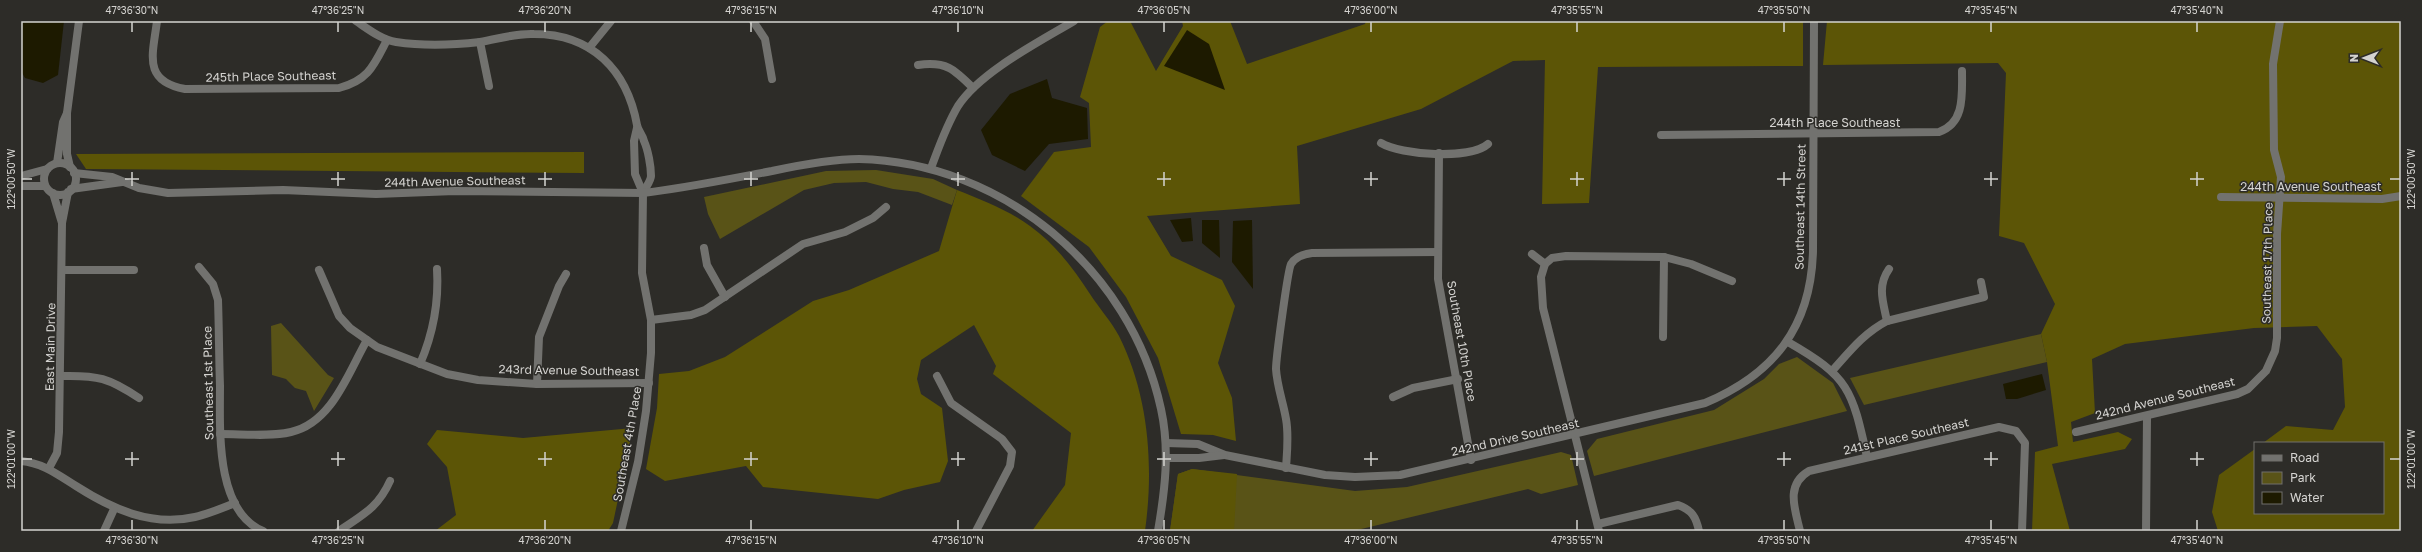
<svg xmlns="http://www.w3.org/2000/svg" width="2422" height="552" viewBox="0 0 2422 552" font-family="'Golos Text',sans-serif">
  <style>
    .green { fill: #595317 }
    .forest { fill: #5c5506 }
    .water { fill: #1d1a00 }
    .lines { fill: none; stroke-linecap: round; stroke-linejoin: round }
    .minor { stroke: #72726f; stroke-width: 8 }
    .tertiary { stroke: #72726f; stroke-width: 8 }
    .ticks { fill: none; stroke: #d4d3d0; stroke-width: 1.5 }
    .labels { text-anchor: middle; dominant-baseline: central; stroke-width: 3; stroke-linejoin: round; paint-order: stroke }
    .street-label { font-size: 12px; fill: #d4d3d0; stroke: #2d2c28 }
    .neatline { fill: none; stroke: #d4d3d0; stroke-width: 1.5 }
    .ticks-label { font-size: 10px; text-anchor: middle; fill: #d4d3d0 }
  </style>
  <rect width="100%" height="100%" fill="#2d2c28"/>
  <!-- green -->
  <g class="green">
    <polygon points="876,170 933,179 957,190 952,205 918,192 893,189 866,182 834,183 804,190 720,239 708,214 704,197 826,171"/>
    <polygon points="281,323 328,375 334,378 314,411 306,391 295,388 286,379 272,375 271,326"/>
    <polygon points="2041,334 2047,362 1864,405 1850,378"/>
    <polygon points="1797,357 1833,383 1847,411 1594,476 1587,451 1597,439 1714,410 1764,379 1779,364"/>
    <polygon points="1561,452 1571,455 1578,485 1541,494 1528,489 1353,531 1170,531 1178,474 1192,469 1355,491 1407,487"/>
  </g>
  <!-- forest -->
  <g class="forest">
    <polygon points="1108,21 1130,21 1156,71 1183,26 1182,21 1230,21 1247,64 1365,24 1366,21 1803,21 1803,66 1598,67 1589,203 1542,204 1545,60 1513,61 1421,109 1297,146 1300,204 1147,216 1171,256 1222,280 1235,306 1218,363 1232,398 1236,441 1213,435 1181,434 1158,358 1126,297 1089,247 1021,196 1054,152 1091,147 1089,103 1080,97 1100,27"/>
    <polygon points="1827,21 2401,21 2401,531 2218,531 2212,512 2219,475 2255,449 2255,513 2383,513 2383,443 2263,443 2286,426 2333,430 2345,407 2342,359 2317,326 2254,328 2125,344 2092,359 2095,413 2071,422 2073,442 2118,432 2132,439 2125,449 2052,464 2070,531 2032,531 2035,452 2058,446 2047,362 2041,334 2055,304 2024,243 1999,236 2006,73 1998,63 1823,65"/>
    <polygon points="584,152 584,173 86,169 76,154"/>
    <path d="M957 190C982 200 1008 210 1030 226 1056 245 1073 268 1090 294 1099 308 1111 321 1119 336 1149 396 1154 466 1145 531H1032L1065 485 1071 433 993 374 996 366 974 325 921 360 917 379 921 394 942 408 948 461 940 482 904 490 878 499 763 487 746 466 665 481 646 469 657 408 659 374 689 371 725 357 813 301 849 290 939 251Z"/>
    <polygon points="633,428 613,523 608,531 435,531 456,515 447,467 427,444 437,430 523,438"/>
    <polygon points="1192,469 1237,474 1234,531 1170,531 1178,474"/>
  </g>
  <!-- water -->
  <g class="water">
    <polygon points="21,21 64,21 58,75 43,83 25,78 21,71"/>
    <polygon points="1187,30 1209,44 1225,90 1164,66"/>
    <polygon points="1047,79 1052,98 1087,108 1088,139 1049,144 1025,171 992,155 981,130 1010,94"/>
    <polygon points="1191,218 1193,241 1182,242 1170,220"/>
    <polygon points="1202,220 1219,220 1220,258 1202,243"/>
    <polygon points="1252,220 1253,289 1232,262 1233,221"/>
    <polygon points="2042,374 2046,390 2017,399 2006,399 2003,384"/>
  </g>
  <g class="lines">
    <!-- minor -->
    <g class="minor">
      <path d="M157 21C153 54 142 81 185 89L339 88C369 80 374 65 387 40"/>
      <path d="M356 21C368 29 382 40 396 42 423 46 453 45 480 42 498 39 516 33 534 34 592 34 627 70 637 125 638 131 643 135 644 141 648 150 651 166 651 176 651 181 645 188 643 193"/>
      <polyline points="753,21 765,39 772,79"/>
      <polyline points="480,42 489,86"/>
      <polyline points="589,48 611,21"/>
      <path d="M918 65C946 61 954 69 973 88"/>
      <polyline points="67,113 79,21"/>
      <path d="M1661 135 1939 132C1965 123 1962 95 1962 71"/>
      <path d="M1381 143C1401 155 1470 160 1488 144"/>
      <polyline points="1439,153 1438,279 1471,460"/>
      <polyline points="57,163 63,122 67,113 67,154 70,167"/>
      <polyline points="53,193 62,223 68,192"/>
      <polyline points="2221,197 2382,199 2401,196"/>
      <polyline points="704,248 707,265 725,297"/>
      <polyline points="1532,254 1545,264 1552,258 1566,256 1664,257 1691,264 1732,281"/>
      <polyline points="1545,264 1541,277 1543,308 1599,531"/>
      <path d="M199 267 213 284 218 300C219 329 219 358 220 386 220 429 215 511 263 531"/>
      <polyline points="63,270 134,270"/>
      <polyline points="319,270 339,316 350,328 377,347 447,374 478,380 537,384 649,383"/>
      <polyline points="651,320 691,315 705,310 803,244 845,232 873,218 886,207"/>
      <path d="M1887 321C1883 302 1877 286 1889 269"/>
      <polyline points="1663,337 1664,257"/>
      <path d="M1788 342C1849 377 1852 389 1867 457"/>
      <path d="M420 364C433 334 439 302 437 269"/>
      <path d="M1833 370C1850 351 1864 333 1887 321L1984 297 1981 282"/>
      <path d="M61 376C98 375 109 378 139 398"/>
      <polyline points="937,376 951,403 1002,439 1012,452 1010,466 976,531"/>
      <polyline points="537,384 539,337 559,286 566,274"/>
      <polyline points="1393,397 1413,388 1458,379"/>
      <polyline points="2076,432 2237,394 2248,389 2266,371 2275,351 2277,338 2277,234 2281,177 2274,150 2273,64 2280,21"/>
      <path d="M220 434C243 434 269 437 291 432 332 423 348 373 367 340"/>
      <path d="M1166 443 1198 444 1225 455 1325 475 1355 477 1400 475 1705 403C1774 374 1811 327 1813 251L1814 21"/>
      <polyline points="1167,458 1199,458 1224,455"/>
      <path d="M21 461C43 463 58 475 76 486 112 509 151 527 195 517 208 514 222 508 235 503"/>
      <polyline points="49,468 57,453 59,432 62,223"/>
      <path d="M1286 468C1287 452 1289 435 1286 419 1283 402 1277 386 1276 369 1276 358 1288 269 1291 264 1296 256 1304 254 1312 253L1438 252"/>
      <path d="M1598 524 1678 505C1692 510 1696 517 1699 531"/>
      <polyline points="104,531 114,509"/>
      <path d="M339 531C362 515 378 508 390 481"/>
      <polyline points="621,531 638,462 646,411 651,353 651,320 642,273 643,193 635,174 634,141 637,128"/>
      <path d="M1800 531C1795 509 1785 485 1809 471L1999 427 2016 431 2025 443 2022 531"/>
      <polyline points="2146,531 2147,417"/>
    </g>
    <!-- tertiary -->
    <g class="tertiary">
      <circle cx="60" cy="179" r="16"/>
      <path d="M931 168C939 147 946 126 958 106 980 72 1039 42 1074 21"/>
      <path d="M74 173 112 177 139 188 168 193 283 190 376 194 455 191 643 193C686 188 729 179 772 171 800 165 830 159 859 159 1002 162 1131 269 1161 409 1170 450 1165 490 1158 531"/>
      <polyline points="21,176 47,169"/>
      <polyline points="21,186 45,186"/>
      <polyline points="71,189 122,182"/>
    </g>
  </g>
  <!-- ticks -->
  <path class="ticks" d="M132 22V32M338 22V32M545 22V32M751 22V32M958 22V32M1164 22V32M1371 22V32M1577 22V32M1784 22V32M1991 22V32M2197 22V32M132 172V186M338 172V186M545 172V186M751 172V186M958 172V186M1164 172V186M1371 172V186M1577 172V186M1784 172V186M1991 172V186M2197 172V186M22 179H32M125 179H139M331 179H345M538 179H552M744 179H758M951 179H965M1157 179H1171M1364 179H1378M1570 179H1584M1777 179H1791M1984 179H1998M2190 179H2204M2390 179H2400M132 452V466M338 452V466M545 452V466M751 452V466M958 452V466M1164 452V466M1371 452V466M1577 452V466M1784 452V466M1991 452V466M2197 452V466M22 459H32M125 459H139M331 459H345M538 459H552M744 459H758M951 459H965M1157 459H1171M1364 459H1378M1570 459H1584M1777 459H1791M1984 459H1998M2190 459H2204M2390 459H2400M132 520V530M338 520V530M545 520V530M751 520V530M958 520V530M1164 520V530M1371 520V530M1577 520V530M1784 520V530M1991 520V530M2197 520V530"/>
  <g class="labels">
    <!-- street labels -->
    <g class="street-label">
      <text transform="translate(271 76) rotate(-1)">245th Place Southeast</text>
      <text x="1835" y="122">244th Place Southeast</text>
      <text transform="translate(455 181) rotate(-1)">244th Avenue Southeast</text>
      <text x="2311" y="186">244th Avenue Southeast</text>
      <text transform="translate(1800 207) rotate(-89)">Southeast 14th Street</text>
      <text transform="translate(2267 263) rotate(-89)">Southeast 17th Place</text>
      <text transform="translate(1462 341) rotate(80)">Southeast 10th Place</text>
      <text transform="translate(50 347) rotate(-89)">East Main Drive</text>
      <text transform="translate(569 370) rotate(1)">243rd Avenue Southeast</text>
      <text transform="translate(208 383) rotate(-91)">Southeast 1st Place</text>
      <text transform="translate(2165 398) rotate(-14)">242nd Avenue Southeast</text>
      <text transform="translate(1906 436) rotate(-13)">241st Place Southeast</text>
      <text transform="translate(1515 437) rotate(-13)">242nd Drive Southeast</text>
      <text transform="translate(627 444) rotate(-80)">Southeast 4th Place</text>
    </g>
  </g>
  <!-- border -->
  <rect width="2422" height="552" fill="none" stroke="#2d2c28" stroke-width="44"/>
  <!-- legend -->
  <rect x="2254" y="442" width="130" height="72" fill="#2d2c28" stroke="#706f6b"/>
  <rect x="2262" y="455" width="20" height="6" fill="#72726f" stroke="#706f6b"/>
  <text x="2290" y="462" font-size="12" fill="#d4d3d0">Road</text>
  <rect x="2262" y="472" width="20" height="12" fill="#595317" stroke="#706f6b"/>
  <text x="2290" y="482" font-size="12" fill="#d4d3d0">Park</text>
  <rect x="2262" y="492" width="20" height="12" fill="#1d1a00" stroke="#706f6b"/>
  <text x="2290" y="502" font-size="12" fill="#d4d3d0">Water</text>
  <!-- north arrow -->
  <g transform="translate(2364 58) rotate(270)" stroke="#2d2c28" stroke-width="3" paint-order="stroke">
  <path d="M0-3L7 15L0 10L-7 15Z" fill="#d4d3d0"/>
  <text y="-6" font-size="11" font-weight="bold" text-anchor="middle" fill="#d4d3d0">N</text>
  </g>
  <rect x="22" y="22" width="2378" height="508" class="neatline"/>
  <g class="ticks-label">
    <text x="132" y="14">47°36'30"N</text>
    <text x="338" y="14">47°36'25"N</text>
    <text x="545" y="14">47°36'20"N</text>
    <text x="751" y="14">47°36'15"N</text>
    <text x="958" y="14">47°36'10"N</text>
    <text x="1164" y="14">47°36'05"N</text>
    <text x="1371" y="14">47°36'00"N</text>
    <text x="1577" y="14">47°35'55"N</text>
    <text x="1784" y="14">47°35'50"N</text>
    <text x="1991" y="14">47°35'45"N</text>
    <text x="2197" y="14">47°35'40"N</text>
    <text transform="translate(2411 179) rotate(-90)" y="4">122°00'50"W</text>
    <text transform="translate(11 179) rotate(-90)" y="4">122°00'50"W</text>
    <text transform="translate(2411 459) rotate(-90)" y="4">122°01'00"W</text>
    <text transform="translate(11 459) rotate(-90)" y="4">122°01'00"W</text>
    <text x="132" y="544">47°36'30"N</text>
    <text x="338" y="544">47°36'25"N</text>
    <text x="545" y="544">47°36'20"N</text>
    <text x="751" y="544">47°36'15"N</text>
    <text x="958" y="544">47°36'10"N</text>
    <text x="1164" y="544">47°36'05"N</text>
    <text x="1371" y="544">47°36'00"N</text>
    <text x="1577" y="544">47°35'55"N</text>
    <text x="1784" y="544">47°35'50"N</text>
    <text x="1991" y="544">47°35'45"N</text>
    <text x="2197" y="544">47°35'40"N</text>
  </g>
</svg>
